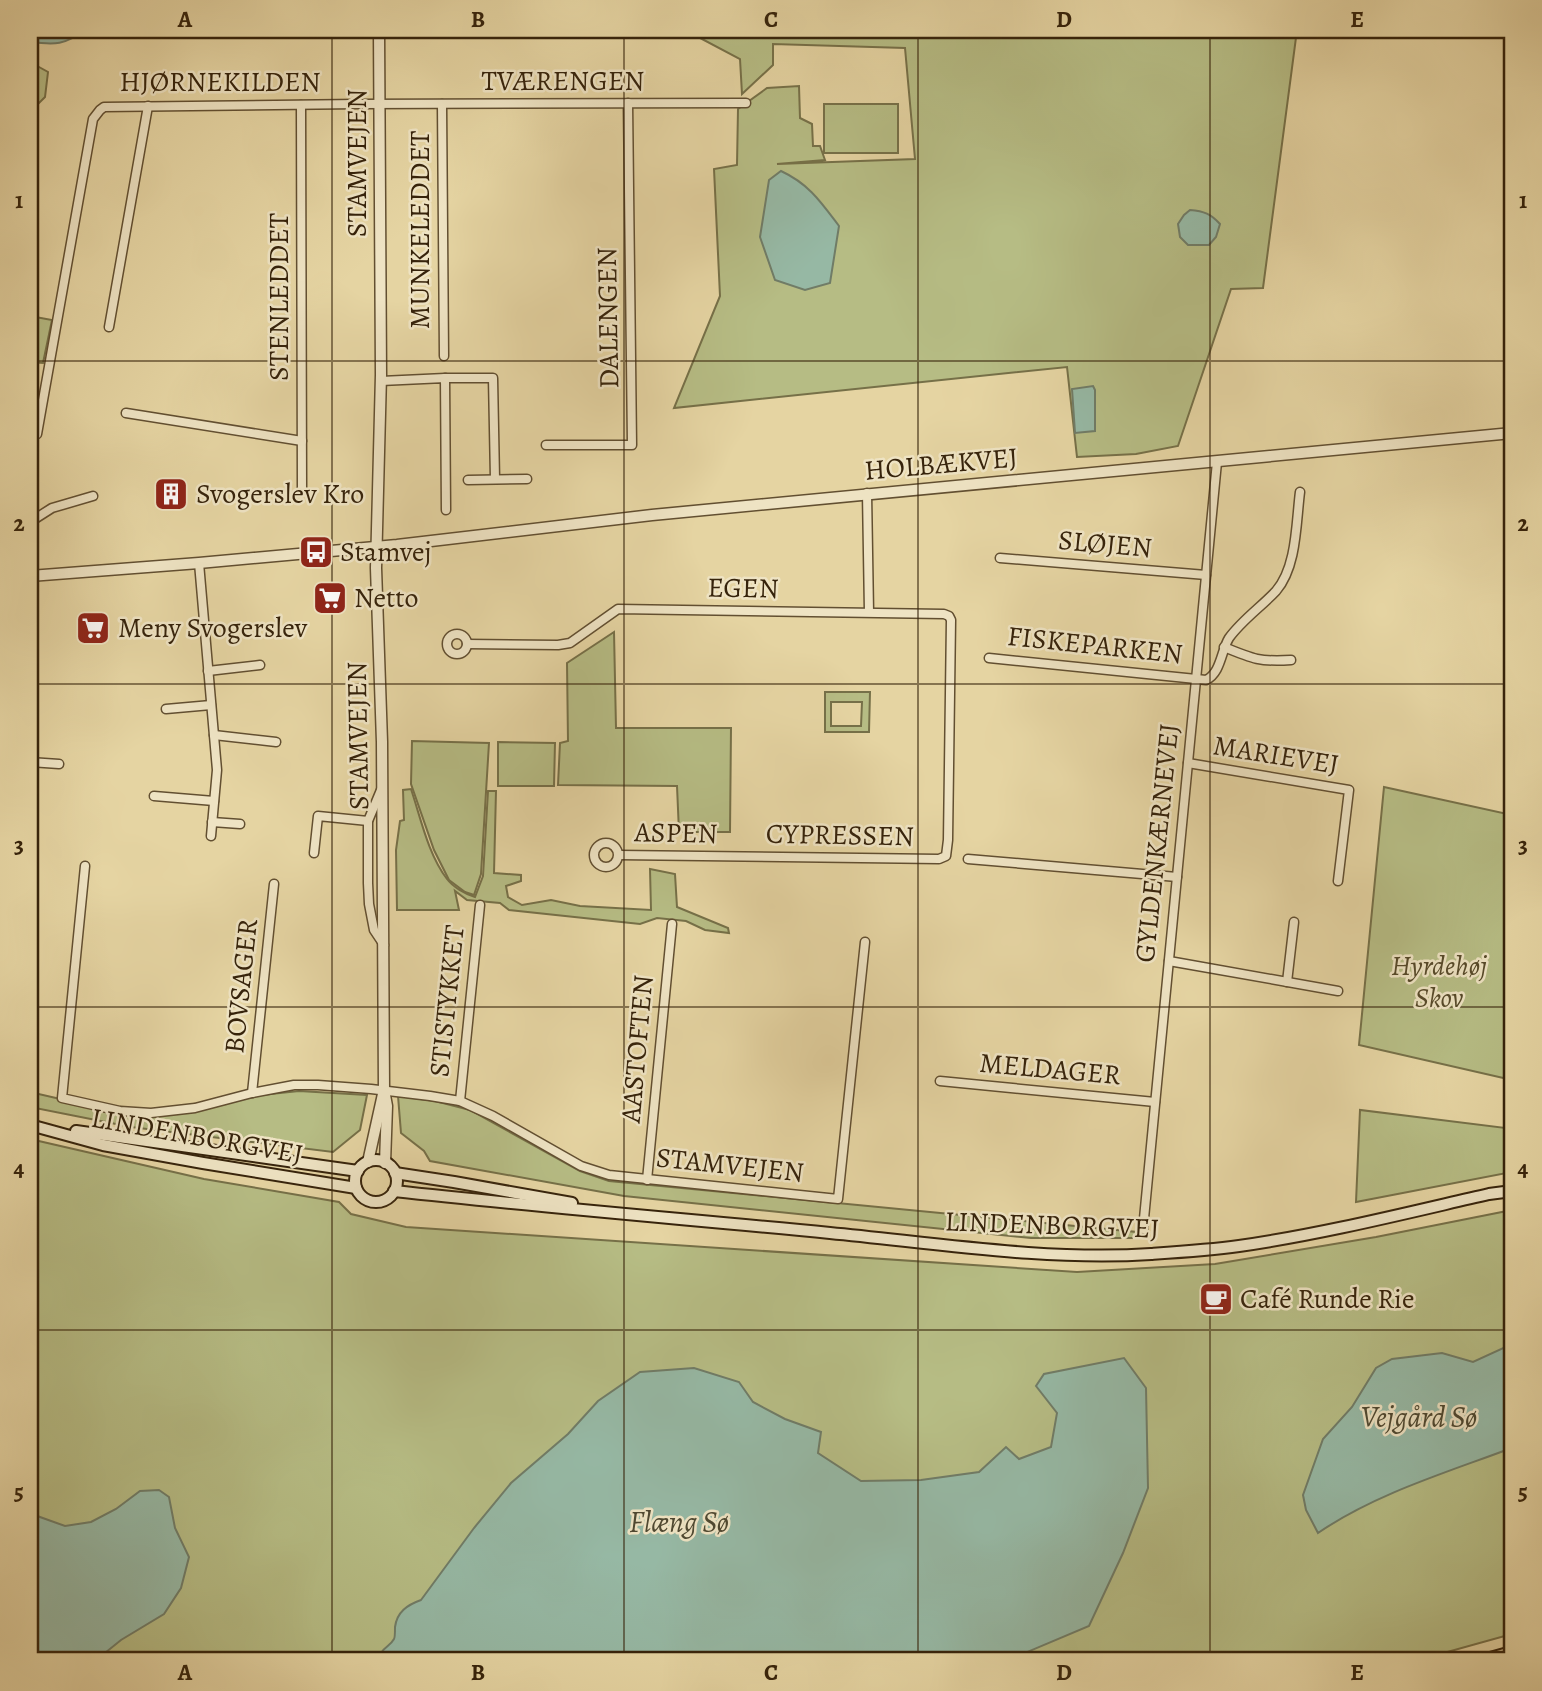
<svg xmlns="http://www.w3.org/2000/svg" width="1542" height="1691" viewBox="0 0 1542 1691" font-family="Alegreya,serif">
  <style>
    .green { fill: #b6bc84; stroke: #767048; stroke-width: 2; fill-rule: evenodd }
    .water { fill: #96b8a4; stroke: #707c67; stroke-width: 2 }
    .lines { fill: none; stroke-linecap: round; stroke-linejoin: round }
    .minor-casing { stroke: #624f31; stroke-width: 11 }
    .tertiary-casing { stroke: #624f31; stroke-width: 13 }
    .secondary-casing { stroke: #36230b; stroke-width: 14 }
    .motorway-casing { stroke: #36230b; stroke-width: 18 }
    .minor { stroke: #eee3c3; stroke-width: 8 }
    .tertiary { stroke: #eee3c3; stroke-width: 10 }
    .secondary { stroke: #eee3c3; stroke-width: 10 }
    .motorway { stroke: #e5d4a2; stroke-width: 14 }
    .grid { fill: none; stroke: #36230b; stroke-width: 2; stroke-opacity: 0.55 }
    .labels { text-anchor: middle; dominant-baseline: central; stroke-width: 5; stroke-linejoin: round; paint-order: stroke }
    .street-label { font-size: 28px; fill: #36230b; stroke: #eee3c3 }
    .poi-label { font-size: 28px; fill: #36230b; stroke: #eee3c3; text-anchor: start }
    .park-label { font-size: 28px; font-style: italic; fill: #564929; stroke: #eee3c3 }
    .water-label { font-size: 30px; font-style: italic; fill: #4e4831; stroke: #eee3c3 }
    .neatline { fill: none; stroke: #36230b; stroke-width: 2.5 }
    .grid-label { font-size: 23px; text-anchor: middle; font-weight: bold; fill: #36230b }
  </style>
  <rect width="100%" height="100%" fill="#e5d4a2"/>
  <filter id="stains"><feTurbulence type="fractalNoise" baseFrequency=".00286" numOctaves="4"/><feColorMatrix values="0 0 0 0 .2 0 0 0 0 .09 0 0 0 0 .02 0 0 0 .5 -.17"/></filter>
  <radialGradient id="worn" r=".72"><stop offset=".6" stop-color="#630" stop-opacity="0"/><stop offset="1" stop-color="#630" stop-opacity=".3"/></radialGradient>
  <!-- green -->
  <g class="green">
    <polygon points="685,30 1297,30 1263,288 1231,289 1178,446 1136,454 1077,457 1067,367 674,408 720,296 714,169 737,165 738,109 767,88 799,86 800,118 812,124 813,146 820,146 825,160 777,164 915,159 905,48 773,44 773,65 742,94 740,59"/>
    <polygon points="30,62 48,72 45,97 35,107 30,104"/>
    <rect x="824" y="104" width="74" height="49"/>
    <polygon points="30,316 52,320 43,363 30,362"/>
    <polygon points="614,632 616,728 731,728 730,832 679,832 677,786 558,785 560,743 568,741 567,663"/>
    <path d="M825 692H870L869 732H825ZM831 702H862L861 726H831Z"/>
    <polygon points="412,741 489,743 481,874 474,895 465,892 449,880 434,850 411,784"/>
    <polygon points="498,742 555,743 554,786 498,786"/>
    <polygon points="1384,787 1512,815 1512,1080 1359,1045"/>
    <path d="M411 789C421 819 428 854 447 879 453 887 465 894 475 897L483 876 488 791H496L494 873 521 875V881L506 886 508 897 522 905 551 900 580 906 651 910 650 869 675 874 677 907 728 928 729 933 705 930 686 921 657 918 640 924 509 910 500 903 467 900 455 891 459 910H397L396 850 400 821 404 820 403 790Z"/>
    <polygon points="1512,1084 1512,1172 1356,1202 1360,1110 1505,1128"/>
    <polygon points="299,1091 367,1095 360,1130 333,1152 131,1127 30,1107 30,1092 134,1116 170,1115 252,1096"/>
    <polygon points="398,1096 435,1101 470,1110 580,1171 609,1181 1147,1233 1136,1238 1031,1238 624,1196 430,1161 424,1151 401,1133"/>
    <polygon points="30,1139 204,1179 339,1202 351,1214 406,1227 1077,1272 1215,1264 1376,1237 1512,1210 1512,1634 1415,1661 30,1661"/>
  </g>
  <!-- water -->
  <g class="water">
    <path d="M30 30H86C64 45 56 45 30 42Z"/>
    <path d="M781 171C809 184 821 202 839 226L830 283 805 290 775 280 760 237 769 180Z"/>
    <path d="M1190 210C1204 211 1211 214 1220 224L1216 237 1209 245H1188L1180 237 1178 224 1184 215Z"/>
    <polygon points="1093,386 1095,390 1095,431 1075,433 1072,389"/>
    <path d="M1512 1344V1450L1509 1449C1445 1473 1375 1494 1318 1533L1306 1510 1303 1495 1323 1439 1352 1407 1376 1368 1392 1359 1442 1353 1473 1362Z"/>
    <path d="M1124 1358 1146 1388 1148 1488 1123 1553 1089 1626 1006 1661H378C381 1647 389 1648 394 1639 395 1638 395 1629 395 1627 397 1612 407 1605 421 1600L474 1528 511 1483 568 1434 598 1401 640 1372 694 1368 739 1382 753 1402 785 1419 821 1432 818 1453 861 1481 921 1480 979 1472 1006 1447 1019 1459 1051 1447 1057 1413 1036 1386 1044 1374Z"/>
    <polygon points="159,1490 169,1497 175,1528 189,1557 181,1588 164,1614 121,1640 95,1661 30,1661 30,1511 40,1517 65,1526 91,1522 116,1509 140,1491"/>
  </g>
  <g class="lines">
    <!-- minor casing -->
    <g class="minor-casing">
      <g id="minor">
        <polyline points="442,104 444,356"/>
        <polyline points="301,105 302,489"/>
        <polyline points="109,327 148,106"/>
        <polyline points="445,378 493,378 495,479"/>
        <polyline points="381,381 445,378 446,510"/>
        <polyline points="126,413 302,441"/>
        <polyline points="37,434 93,119 100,110 104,107 359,104 746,103"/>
        <polyline points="546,445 632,445 628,103"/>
        <polyline points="468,480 527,479"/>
        <polyline points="867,493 869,612"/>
        <polyline points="30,522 52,508 93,496"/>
        <polyline points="1000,558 1206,575"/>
        <polyline points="199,563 217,770 211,836"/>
        <circle cx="457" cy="644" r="10"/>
        <polyline points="467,644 558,645 570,643 618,609 944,614 949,616 951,620 948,840 946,856 939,859 619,855"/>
        <path d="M1224 647C1253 659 1260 662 1291 660"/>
        <path d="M989 658 1206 680C1221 673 1221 651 1229 638 1242 620 1261 607 1276 591 1297 567 1296 523 1300 492"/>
        <polyline points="208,671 260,665"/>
        <polyline points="166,709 211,705"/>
        <polyline points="214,735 276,742"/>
        <polyline points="30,762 59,764"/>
        <polyline points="1188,763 1349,790 1338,881"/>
        <polyline points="381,790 368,821 368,883 369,904 374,930 384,945"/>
        <polyline points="154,796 214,801"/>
        <polyline points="212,822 240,824"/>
        <circle cx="606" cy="855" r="12"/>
        <polyline points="314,853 318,816 368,821"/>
        <polyline points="968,859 1177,877"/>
        <polyline points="85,866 62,1098 120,1111 151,1113 195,1108 252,1093 294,1085 318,1085 371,1089 430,1096 460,1101 493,1116 581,1166 609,1175 838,1199 865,942"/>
        <polyline points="1169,961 1338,991"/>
        <polyline points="1287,982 1294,922"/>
        <polyline points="940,1081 1155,1102"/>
        <polyline points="252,1093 274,884"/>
        <polyline points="460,1101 480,905"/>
        <polyline points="647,1180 672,924"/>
        <polyline points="1143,1229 1217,462"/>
      </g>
    </g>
    <!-- tertiary casing -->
    <g class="tertiary-casing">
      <g id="tertiary">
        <polyline points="379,30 381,375 376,568 382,742 384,1090 387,1106 385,1163"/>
        <polyline points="30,576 199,563 397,545 652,515 1512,433"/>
        <polyline points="368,1162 383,1094"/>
      </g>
    </g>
    <!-- secondary casing -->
    <g class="secondary-casing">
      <g id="secondary">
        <polyline points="30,1125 103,1145 203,1163 356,1188"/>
        <polyline points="76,1131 358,1171"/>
        <circle cx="376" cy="1181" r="21"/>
        <polyline points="395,1173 454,1182 572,1203"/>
        <path d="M394 1191C539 1207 685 1219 830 1233 935 1243 1046 1261 1151 1254 1180 1252 1210 1250 1239 1246 1323 1234 1406 1213 1489 1194L1512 1191"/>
      </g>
    </g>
    <!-- motorway casing -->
    <g class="motorway-casing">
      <polyline id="motorway" points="1487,1661 1512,1654"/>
    </g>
    <!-- minor -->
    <use href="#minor" class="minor"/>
    <!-- tertiary -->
    <use href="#tertiary" class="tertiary"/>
    <!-- secondary -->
    <use href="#secondary" class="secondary"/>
    <!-- motorway -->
    <use href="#motorway" class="motorway"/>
  </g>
  <!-- grid -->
  <path class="grid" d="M332 30V1661M624 30V1661M918 30V1661M1210 30V1661M30 361H1512M30 684H1512M30 1007H1512M30 1330H1512"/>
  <!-- icons -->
  <defs>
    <g id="building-square" transform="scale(1.75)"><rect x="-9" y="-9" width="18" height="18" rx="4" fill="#8f2418" stroke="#eee3c3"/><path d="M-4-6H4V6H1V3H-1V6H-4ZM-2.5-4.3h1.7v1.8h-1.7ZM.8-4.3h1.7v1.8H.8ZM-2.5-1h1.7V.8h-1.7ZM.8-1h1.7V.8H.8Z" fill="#fff"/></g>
    <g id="bus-square" transform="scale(1.75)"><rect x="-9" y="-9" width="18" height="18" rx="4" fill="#8f2418" stroke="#eee3c3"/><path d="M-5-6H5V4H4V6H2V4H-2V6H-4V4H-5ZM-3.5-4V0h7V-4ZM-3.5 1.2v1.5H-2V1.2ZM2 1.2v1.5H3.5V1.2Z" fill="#fff"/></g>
    <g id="supermarket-square" transform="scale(1.75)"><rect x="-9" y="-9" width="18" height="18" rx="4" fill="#8f2418" stroke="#eee3c3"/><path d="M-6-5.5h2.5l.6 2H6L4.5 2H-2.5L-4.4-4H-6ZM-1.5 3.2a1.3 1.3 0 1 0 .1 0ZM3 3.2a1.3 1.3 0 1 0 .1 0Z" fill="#fff"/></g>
    <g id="cafe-square" transform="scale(1.75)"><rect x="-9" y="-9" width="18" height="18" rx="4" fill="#8f2418" stroke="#eee3c3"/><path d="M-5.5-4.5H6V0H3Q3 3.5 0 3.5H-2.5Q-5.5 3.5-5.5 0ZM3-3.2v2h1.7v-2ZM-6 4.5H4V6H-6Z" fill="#fff"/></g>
  </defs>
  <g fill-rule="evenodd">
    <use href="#building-square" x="171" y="494"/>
    <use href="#bus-square" x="316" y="552"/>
    <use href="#supermarket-square" x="330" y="598"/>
    <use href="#supermarket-square" x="93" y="628"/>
    <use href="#cafe-square" x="1216" y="1299"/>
  </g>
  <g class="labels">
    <!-- street labels -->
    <g class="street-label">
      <text x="563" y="81">TVÆRENGEN</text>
      <text x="220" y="82">HJØRNEKILDEN</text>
      <text transform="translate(357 163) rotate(-90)">STAMVEJEN</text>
      <text transform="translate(420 230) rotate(-90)">MUNKELEDDET</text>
      <text transform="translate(279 297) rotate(-90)">STENLEDDET</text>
      <text transform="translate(608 318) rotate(-91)">DALENGEN</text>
      <text transform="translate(941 464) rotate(-5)">HOLBÆKVEJ</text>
      <text transform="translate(1105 544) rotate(5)">SLØJEN</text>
      <text transform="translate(743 588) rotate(1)">EGEN</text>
      <text transform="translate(1095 645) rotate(6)">FISKEPARKEN</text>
      <text transform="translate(358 736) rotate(-91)">STAMVEJEN</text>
      <text transform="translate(1276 755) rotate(9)">MARIEVEJ</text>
      <text transform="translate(676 833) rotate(1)">ASPEN</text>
      <text transform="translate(840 835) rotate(1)">CYPRESSEN</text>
      <text transform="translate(1157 843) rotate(-84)">GYLDENKÆRNEVEJ</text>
      <text transform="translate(241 986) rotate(-84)">BOVSAGER</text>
      <text transform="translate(447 1001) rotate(-84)">STISTYKKET</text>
      <text transform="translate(637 1049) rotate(-85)">AASTOFTEN</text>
      <text transform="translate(1050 1069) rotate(5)">MELDAGER</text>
      <text transform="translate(197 1136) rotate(10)">LINDENBORGVEJ</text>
      <text transform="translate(730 1165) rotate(6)">STAMVEJEN</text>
      <text transform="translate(1052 1225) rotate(2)">LINDENBORGVEJ</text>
    </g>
    <!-- poi labels -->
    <g class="poi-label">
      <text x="196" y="494">Svogerslev Kro</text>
      <text x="340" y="552">Stamvej</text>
      <text x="354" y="598">Netto</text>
      <text x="118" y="628">Meny Svogerslev</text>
      <text x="1240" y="1299">Café Runde Rie</text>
    </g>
    <!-- park labels -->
    <g class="park-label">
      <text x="1439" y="966">Hyrdehøj<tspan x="1439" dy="32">Skov</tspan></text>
    </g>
    <!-- water labels -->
    <g class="water-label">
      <text x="1419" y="1417">Vejgård Sø</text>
      <text x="679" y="1522">Flæng Sø</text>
    </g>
  </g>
  <!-- margin -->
  <rect width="1542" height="1691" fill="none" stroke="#e5d4a2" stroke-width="77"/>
  <rect x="38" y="38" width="1466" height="1614" class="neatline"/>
  <g class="grid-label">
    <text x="185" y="27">A</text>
    <text x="478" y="27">B</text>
    <text x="771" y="27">C</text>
    <text x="1064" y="27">D</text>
    <text x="1357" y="27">E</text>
    <text x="19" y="208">1</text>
    <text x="1523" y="208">1</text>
    <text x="19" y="531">2</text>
    <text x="1523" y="531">2</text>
    <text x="19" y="853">3</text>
    <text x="1523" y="853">3</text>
    <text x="19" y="1176">4</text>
    <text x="1523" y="1176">4</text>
    <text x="19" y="1499">5</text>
    <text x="1523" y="1499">5</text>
    <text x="185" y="1680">A</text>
    <text x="478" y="1680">B</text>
    <text x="771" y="1680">C</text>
    <text x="1064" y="1680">D</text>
    <text x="1357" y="1680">E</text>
  </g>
  <rect width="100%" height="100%" filter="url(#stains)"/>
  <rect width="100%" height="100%" fill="url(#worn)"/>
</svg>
